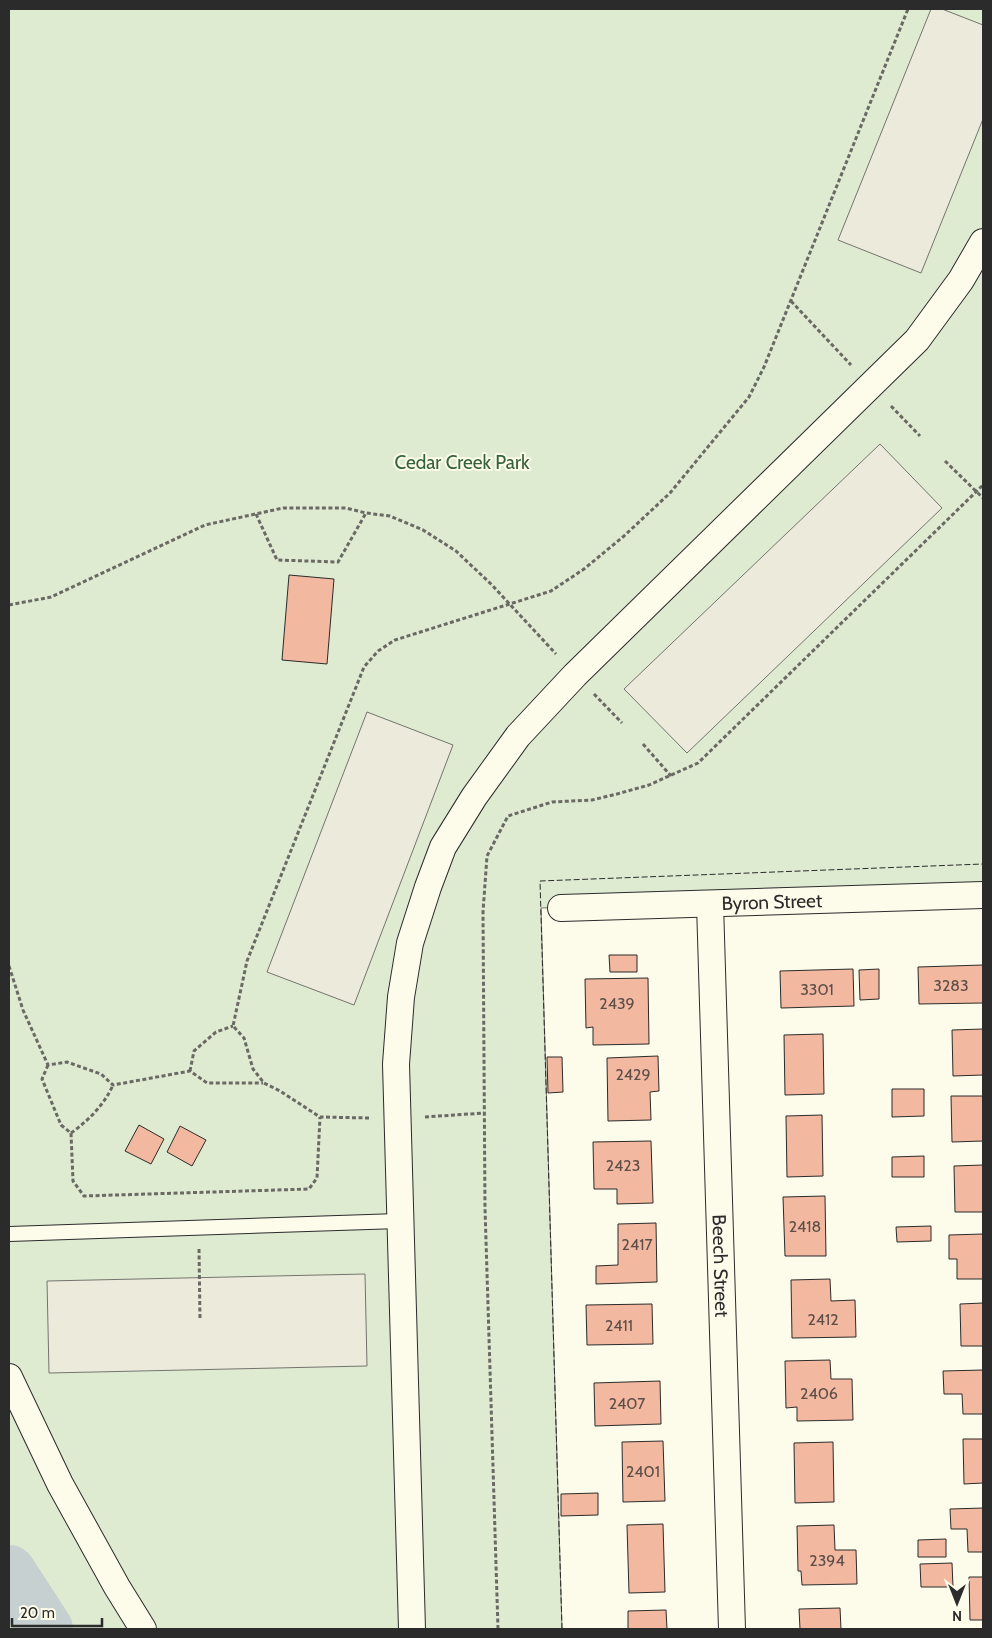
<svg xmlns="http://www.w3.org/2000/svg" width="992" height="1638" viewBox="0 0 992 1638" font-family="Cabin,sans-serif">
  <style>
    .green { fill: #deebd1; stroke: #74746e }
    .parking { fill: #eceadb; stroke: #74746e }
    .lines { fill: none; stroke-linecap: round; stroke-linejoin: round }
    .river { stroke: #c7d0d0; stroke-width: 54 }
    .building { fill: #f2b8a0; stroke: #2b2b2b }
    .lane-casing { stroke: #2b2b2b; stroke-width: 16 }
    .street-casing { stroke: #2b2b2b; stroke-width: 28 }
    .path { stroke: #6a6964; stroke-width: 3; stroke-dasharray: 4 2.5; stroke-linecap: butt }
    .lane { stroke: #fdfbea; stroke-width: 14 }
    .street { stroke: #fdfbea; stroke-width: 26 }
    .fence { stroke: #2b2b2b; stroke-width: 1; stroke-dasharray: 6 2.5; stroke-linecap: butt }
    .labels { text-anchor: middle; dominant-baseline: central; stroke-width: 4; stroke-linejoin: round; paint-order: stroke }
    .number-label { font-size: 16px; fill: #5d4e48 }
    .park-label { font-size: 19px; fill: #34623c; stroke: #fdfbea }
    .street-label { font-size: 19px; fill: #2b2b2b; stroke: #fdfbea }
  </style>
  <rect width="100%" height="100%" fill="#fdfbea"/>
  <!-- green -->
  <polygon class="green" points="9,9 983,9 983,896 541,908 562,1629 9,1629"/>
  <!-- parking -->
  <g class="parking">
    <polygon points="931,9 942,9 983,25 983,119 921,273 838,240"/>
    <polygon points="880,444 942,508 687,753 624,689"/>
    <polygon points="367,712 453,745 354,1005 267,972"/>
    <polygon points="365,1274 367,1366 49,1373 47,1281"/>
  </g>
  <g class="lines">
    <!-- river -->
    <polyline class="river" points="9,1572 46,1629"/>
  </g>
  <!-- building -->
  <g class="building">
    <polygon points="289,575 334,579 327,664 282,660"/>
    <polygon points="609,955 637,955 637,972 610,972"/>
    <polygon points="983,965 983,1003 919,1004 918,967"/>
    <polygon points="853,969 854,1006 781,1008 780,971"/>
    <polygon points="879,969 879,999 860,1000 859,970"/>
    <polygon points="648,978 649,1044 593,1045 593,1027 586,1028 585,979"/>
    <polygon points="983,1029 983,1075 953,1076 952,1030"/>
    <polygon points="823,1034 824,1094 785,1095 784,1035"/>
    <polygon points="658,1056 659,1091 650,1092 651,1120 608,1121 607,1058"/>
    <polygon points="547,1057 562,1057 563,1092 548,1093"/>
    <polygon points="892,1089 924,1089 924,1116 892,1117"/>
    <polygon points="951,1096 983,1096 983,1141 952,1142"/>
    <polygon points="822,1115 823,1176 787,1177 786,1116"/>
    <polygon points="139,1125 164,1139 151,1164 125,1151"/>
    <polygon points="180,1126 206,1140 192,1166 167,1152"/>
    <polygon points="651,1141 653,1203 617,1204 617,1189 594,1189 593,1142"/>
    <polygon points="924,1156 924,1177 892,1177 892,1157"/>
    <polygon points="983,1165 983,1212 955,1212 954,1166"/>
    <polygon points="825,1196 826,1256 785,1256 783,1197"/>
    <polygon points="656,1223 657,1282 596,1284 596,1266 618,1265 618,1224"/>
    <polygon points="931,1226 931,1241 897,1242 896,1227"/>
    <polygon points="983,1234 983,1279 957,1279 957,1259 949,1259 949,1235"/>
    <polygon points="830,1279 831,1301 855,1300 856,1337 792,1338 791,1280"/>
    <polygon points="983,1303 983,1346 961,1346 960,1304"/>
    <polygon points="652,1304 653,1344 587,1345 586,1305"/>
    <polygon points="830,1360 831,1379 852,1379 853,1420 797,1421 797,1407 786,1408 785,1361"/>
    <polygon points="983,1370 983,1414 963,1414 962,1394 944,1394 943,1371"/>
    <polygon points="660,1381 661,1424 595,1426 594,1383"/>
    <polygon points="963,1439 983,1439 983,1483 964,1484"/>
    <polygon points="663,1441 665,1501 623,1502 622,1442"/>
    <polygon points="833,1442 834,1502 795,1503 794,1443"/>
    <polygon points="598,1493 598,1515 561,1516 561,1494"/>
    <polygon points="983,1508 983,1552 968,1552 967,1529 951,1529 950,1509"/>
    <polygon points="663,1524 665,1592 629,1593 627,1525"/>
    <polygon points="834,1525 835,1550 856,1550 857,1584 802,1585 801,1571 798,1571 797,1526"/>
    <polygon points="946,1539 946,1557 918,1557 918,1540"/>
    <polygon points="952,1563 953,1587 921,1587 920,1564"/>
    <polygon points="969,1577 983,1577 983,1620 970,1620"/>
    <polygon points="840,1608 841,1629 800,1629 799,1609"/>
    <polygon points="666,1610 667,1629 628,1629 628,1611"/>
  </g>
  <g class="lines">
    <!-- lane casing -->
    <g class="lane-casing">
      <polyline id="lane" points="9,1234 399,1221"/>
    </g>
    <!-- street casing -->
    <g class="street-casing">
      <g id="street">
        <path id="s1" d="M710 904 732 1629"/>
        <path id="s2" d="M561 908 983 895"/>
        <polyline points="9,1377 60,1484 117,1587 143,1629"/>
        <polyline points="412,1629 396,1064 401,997 410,943 428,887 443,847 474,797 518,736 575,675 917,340 961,280 983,242"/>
      </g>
    </g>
    <!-- path -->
    <g class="path">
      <polyline points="791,301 851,365"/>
      <polyline points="891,406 920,436"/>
      <polyline points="945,461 983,498"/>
      <polyline points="256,514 277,560 338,562 366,513"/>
      <polyline points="9,605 51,597 205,525 283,508 346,508 366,513 390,516 423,530 456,551 492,585 556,654"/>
      <polyline points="594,694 622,723"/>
      <polyline points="643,744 671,776"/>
      <polyline points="9,966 23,1010 48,1065 67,1062 101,1074 113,1085 190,1071 207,1083 263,1083"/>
      <polyline points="48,1065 42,1079 61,1125 71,1133 73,1181 84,1196 309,1189 317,1178 320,1117"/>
      <polyline points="190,1071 194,1051 216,1032 233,1026"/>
      <polyline points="425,1117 484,1113"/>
      <polyline points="369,1118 320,1117 280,1091 264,1083 253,1069 244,1038 233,1026 247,961 364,667 378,651 395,640 551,591 584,569 624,536 670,493 749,397 764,367 908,9"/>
      <path d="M71 1133C89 1120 104 1105 113 1085"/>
      <polyline points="199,1249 200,1319"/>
      <polyline points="498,1629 485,1208 483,912 487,856 508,816 552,802 592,800 617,794 649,785 698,763 983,485"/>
    </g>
    <!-- lane -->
    <use href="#lane" class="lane"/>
    <!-- street -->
    <use href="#street" class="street"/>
    <!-- fence -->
    <polyline class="fence" points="562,1629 540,881 983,864"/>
  </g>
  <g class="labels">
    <!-- number labels -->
    <g class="number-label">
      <text x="951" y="985">3283</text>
      <text x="817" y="989">3301</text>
      <text x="617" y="1003">2439</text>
      <text x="633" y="1074">2429</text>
      <text x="623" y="1165">2423</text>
      <text x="805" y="1226">2418</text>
      <text x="637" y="1244">2417</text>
      <text x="823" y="1319">2412</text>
      <text x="619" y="1325">2411</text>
      <text x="819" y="1393">2406</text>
      <text x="627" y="1403">2407</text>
      <text x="643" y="1471">2401</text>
      <text x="827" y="1560">2394</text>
    </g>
    <!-- park labels -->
    <g class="park-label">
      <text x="462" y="462">Cedar Creek Park</text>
    </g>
    <!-- street labels -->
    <g class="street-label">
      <text stroke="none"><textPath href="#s2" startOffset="211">Byron Street</textPath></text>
      <text stroke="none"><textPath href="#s1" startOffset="362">Beech Street</textPath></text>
    </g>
  </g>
  <!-- border -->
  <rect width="992" height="1638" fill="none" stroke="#2b2b2b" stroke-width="20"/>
  <!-- north arrow -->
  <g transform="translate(957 1603) rotate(180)" stroke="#fdfbea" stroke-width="4" paint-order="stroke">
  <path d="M0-4L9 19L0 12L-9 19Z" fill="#2b2b2b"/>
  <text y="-8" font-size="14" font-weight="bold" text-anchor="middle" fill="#2b2b2b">N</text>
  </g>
  <!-- scale -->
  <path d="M12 1618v8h90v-8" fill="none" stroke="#2b2b2b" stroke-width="2.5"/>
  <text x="20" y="1618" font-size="15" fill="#2b2b2b" stroke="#fdfbea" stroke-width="4" paint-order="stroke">20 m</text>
</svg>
